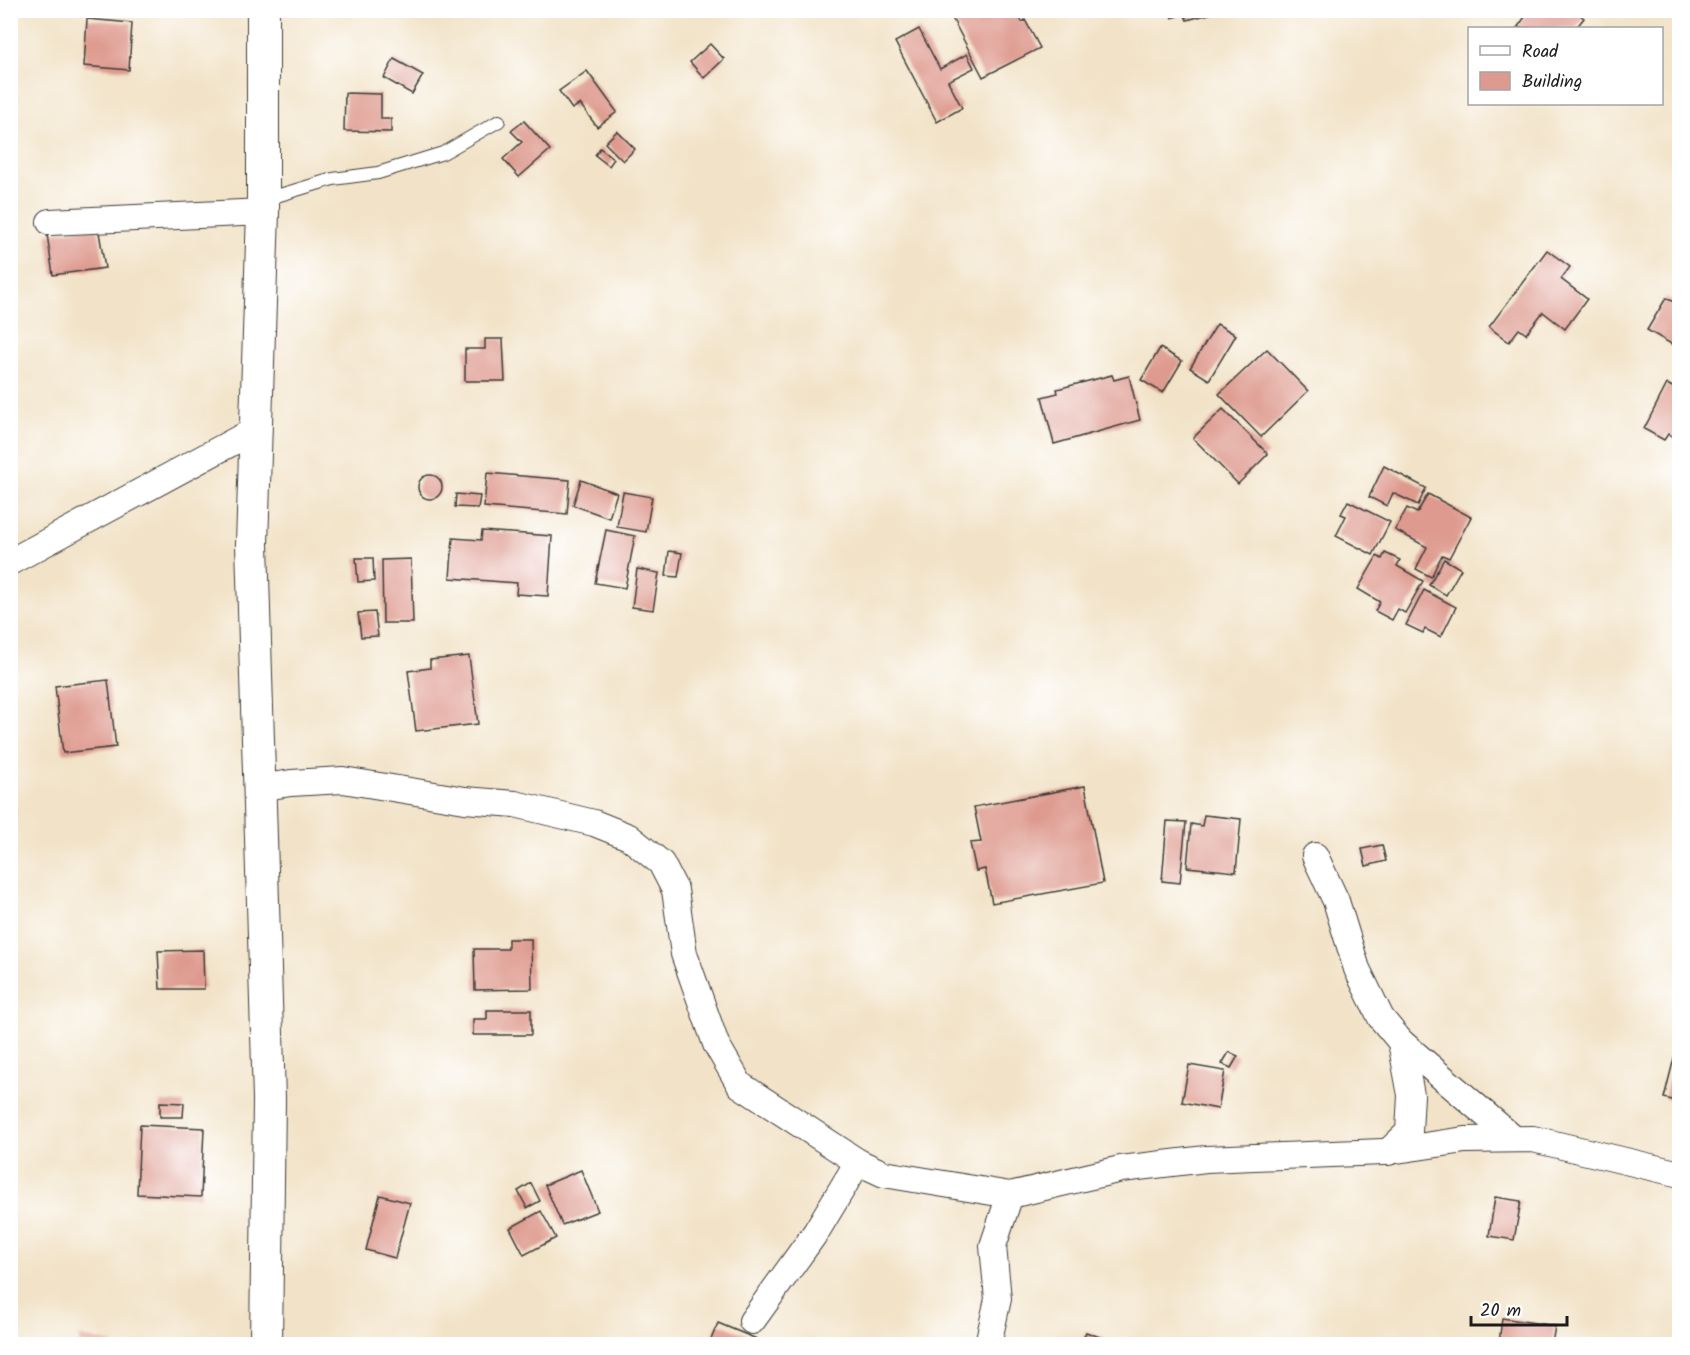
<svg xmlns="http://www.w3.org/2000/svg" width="1690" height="1355" viewBox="0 0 1690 1355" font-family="Kalam,sans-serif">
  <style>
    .building { fill: #de9a8e }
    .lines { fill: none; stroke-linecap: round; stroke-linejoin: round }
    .service-casing { stroke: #3c3a36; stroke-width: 14 }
    .minor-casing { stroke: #3c3a36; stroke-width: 28 }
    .tertiary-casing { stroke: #3c3a36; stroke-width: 34 }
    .service { stroke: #fff; stroke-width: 12 }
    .minor { stroke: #fff; stroke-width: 26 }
    .tertiary { stroke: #fff; stroke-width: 32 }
  </style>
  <rect width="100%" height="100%" fill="#fff"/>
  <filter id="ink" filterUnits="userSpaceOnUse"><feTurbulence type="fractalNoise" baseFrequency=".0167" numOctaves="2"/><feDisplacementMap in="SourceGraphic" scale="12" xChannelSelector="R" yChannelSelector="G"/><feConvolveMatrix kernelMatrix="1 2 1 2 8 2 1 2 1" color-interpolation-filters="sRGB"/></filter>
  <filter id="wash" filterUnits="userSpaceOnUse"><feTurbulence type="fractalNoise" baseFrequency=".008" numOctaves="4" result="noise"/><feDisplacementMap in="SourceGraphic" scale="24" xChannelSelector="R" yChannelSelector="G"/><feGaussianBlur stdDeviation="1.35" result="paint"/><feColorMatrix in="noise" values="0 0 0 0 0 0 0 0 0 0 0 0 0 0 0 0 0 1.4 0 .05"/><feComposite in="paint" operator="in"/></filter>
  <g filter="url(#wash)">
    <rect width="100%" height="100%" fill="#f2e3c8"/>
    <g id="blocks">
      <!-- building -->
      <g class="building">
        <polygon points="956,10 1016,10 1022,22 1025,20 1040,48 983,77 950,14"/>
        <polygon points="1169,10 1212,10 1213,13 1187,20 1184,13 1172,18"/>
        <polygon points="1530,10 1574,10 1584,18 1576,28 1517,28"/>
        <polygon points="87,19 132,23 129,70 84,66"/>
        <polygon points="919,29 940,69 967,54 974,68 948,81 962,108 937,122 895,42"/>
        <polygon points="710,44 724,59 704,78 690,62"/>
        <polygon points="394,59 423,75 412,94 384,78"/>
        <polygon points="587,71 617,112 597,127 580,104 572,109 559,91"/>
        <polygon points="345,93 381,94 381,119 391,119 391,132 344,131"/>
        <polygon points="524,121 550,150 519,177 503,159 522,142 511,131"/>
        <polygon points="617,131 635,149 623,161 605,143"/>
        <polygon points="600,148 614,159 609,166 595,155"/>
        <polygon points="98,226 105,268 53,275 47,234"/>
        <polygon points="1547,250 1570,267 1561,279 1587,299 1565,329 1543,312 1526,334 1519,329 1509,342 1489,327"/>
        <polygon points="1666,298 1680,305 1680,349 1647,330"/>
        <polygon points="10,319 15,319 12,353 10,353"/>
        <polygon points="1217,324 1236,335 1209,380 1190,368"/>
        <polygon points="485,339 503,339 505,381 465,381 465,349 485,349"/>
        <polygon points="1160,348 1182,361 1163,393 1141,380"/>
        <polygon points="1267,349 1308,391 1261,437 1219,394"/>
        <polygon points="1112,375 1114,380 1129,376 1140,420 1054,444 1042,397 1058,393 1057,389"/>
        <polygon points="1667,384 1680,391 1680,440 1668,434 1664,440 1644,429"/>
        <polygon points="1223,409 1268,454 1238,484 1193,438"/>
        <polygon points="1384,466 1426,488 1418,505 1393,493 1387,506 1369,497"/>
        <polygon points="487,473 570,480 567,514 484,507"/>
        <circle cx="430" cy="487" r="12"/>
        <polygon points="581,480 617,493 609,518 573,505"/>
        <polygon points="623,492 652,497 646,532 617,527"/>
        <polygon points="456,494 480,496 478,508 455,507"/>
        <polygon points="1428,494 1471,517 1449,558 1442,555 1431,577 1416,569 1427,547 1395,530 1407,508 1417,513"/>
        <polygon points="1348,501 1390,522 1373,555 1336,536 1346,516 1341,514"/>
        <polygon points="606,530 635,536 625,588 595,583"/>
        <polygon points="482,531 552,536 548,596 516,594 517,583 450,578 453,538 481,540"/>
        <polygon points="669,551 682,553 678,577 666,576"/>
        <polygon points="1385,553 1400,560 1397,566 1423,581 1405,613 1398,609 1392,620 1375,611 1380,602 1358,589 1377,556 1382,559"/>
        <polygon points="356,558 373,558 374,581 358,582"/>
        <polygon points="411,559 413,623 383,623 382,560"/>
        <polygon points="1444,559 1461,569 1446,595 1429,585"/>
        <polygon points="637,569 659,573 653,610 632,607"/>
        <polygon points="1424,590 1456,607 1441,637 1425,629 1423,633 1406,625"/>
        <polygon points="375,612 378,636 361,637 358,613"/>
        <polygon points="469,656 478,724 416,731 408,671 430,668 430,660"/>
        <polygon points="108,680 116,747 63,753 55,686"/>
        <polygon points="1085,786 1103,883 992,903 985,869 976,871 970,843 981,842 974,807"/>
        <polygon points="1204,815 1241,819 1236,872 1187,867 1191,824 1202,826"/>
        <polygon points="1167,821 1186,822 1180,883 1162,881"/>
        <polygon points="1382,845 1386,861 1366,866 1362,849"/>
        <polygon points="508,939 531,939 532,989 475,990 474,949 508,949"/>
        <polygon points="203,950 204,989 160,989 158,951"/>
        <polygon points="487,1010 531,1010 531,1035 473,1035 473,1019 487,1019"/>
        <polygon points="1679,1038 1680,1038 1680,1102 1664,1098"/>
        <polygon points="1229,1052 1238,1056 1231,1068 1222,1064"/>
        <polygon points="1189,1065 1225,1071 1218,1109 1182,1102"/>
        <polygon points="160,1102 184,1103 183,1117 160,1117"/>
        <polygon points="140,1125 204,1128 201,1197 137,1194"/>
        <polygon points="581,1170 598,1211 562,1225 545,1185"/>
        <polygon points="531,1183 540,1201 527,1208 518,1191"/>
        <polygon points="380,1195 410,1203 395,1258 366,1250"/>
        <polygon points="1495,1197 1521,1201 1514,1240 1489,1236"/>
        <polygon points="541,1211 556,1238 524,1255 510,1228"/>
        <polygon points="1502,1318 1555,1326 1552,1344 1499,1344"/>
        <polygon points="718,1323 764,1342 763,1344 709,1344"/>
        <polygon points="1086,1332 1119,1344 1081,1344"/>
        <polygon points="80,1337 112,1343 112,1344 79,1344"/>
      </g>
    </g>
  </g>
  <g filter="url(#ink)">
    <use href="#blocks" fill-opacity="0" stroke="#3c3a36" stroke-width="1.5"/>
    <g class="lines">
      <!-- service casing -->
      <g class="service-casing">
        <polyline id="service" points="263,200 333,179 378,173 443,153 499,121"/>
      </g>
      <!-- minor casing -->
      <g class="minor-casing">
        <g id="minor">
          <polyline points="50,222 263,212"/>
          <polyline points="10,562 257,429"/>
          <polyline points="258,788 291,783 343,780 465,800 515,804 594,823 629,837 661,863 675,890 684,954 716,1044 740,1085 858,1162 884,1174 1010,1195 1121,1169 1206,1159 1383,1152 1465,1140 1533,1139 1680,1174"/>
          <polyline points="1315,856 1336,901 1357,969 1381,1018 1401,1042 1513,1138"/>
          <polyline points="1388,1152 1409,1132 1411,1095 1401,1042"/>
          <polyline points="752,1321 816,1232 858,1162"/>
          <polyline points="988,1344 998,1299 993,1246 1010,1195"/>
        </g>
      </g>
      <!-- tertiary casing -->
      <g class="tertiary-casing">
        <polyline id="tertiary" points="263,10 263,212 252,544 269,1099 266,1344"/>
      </g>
      <!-- service -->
      <use href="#service" class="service"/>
      <!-- minor -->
      <use href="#minor" class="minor"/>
      <!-- tertiary -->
      <use href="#tertiary" class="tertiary"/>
    </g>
  </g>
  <!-- margin -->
  <rect width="1690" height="1355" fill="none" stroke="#fff" stroke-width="36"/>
  <!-- legend -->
  <rect x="1468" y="27" width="195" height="78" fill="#ffffff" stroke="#a4a4a4" stroke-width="1.5"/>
  <rect x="1480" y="46" width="30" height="9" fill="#ffffff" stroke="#a4a4a4" stroke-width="1.5"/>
  <text x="1522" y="57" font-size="18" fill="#1c1c1c">Road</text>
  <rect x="1480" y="72" width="30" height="18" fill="#de9a8e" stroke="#a4a4a4" stroke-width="1.5"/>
  <text x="1522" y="87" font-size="18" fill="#1c1c1c">Building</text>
  <!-- scale -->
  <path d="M1471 1316v9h96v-9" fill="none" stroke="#1c1c1c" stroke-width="3"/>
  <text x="1480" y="1316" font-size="18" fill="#1c1c1c" stroke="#ffffff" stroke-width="4.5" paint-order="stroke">20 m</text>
</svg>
